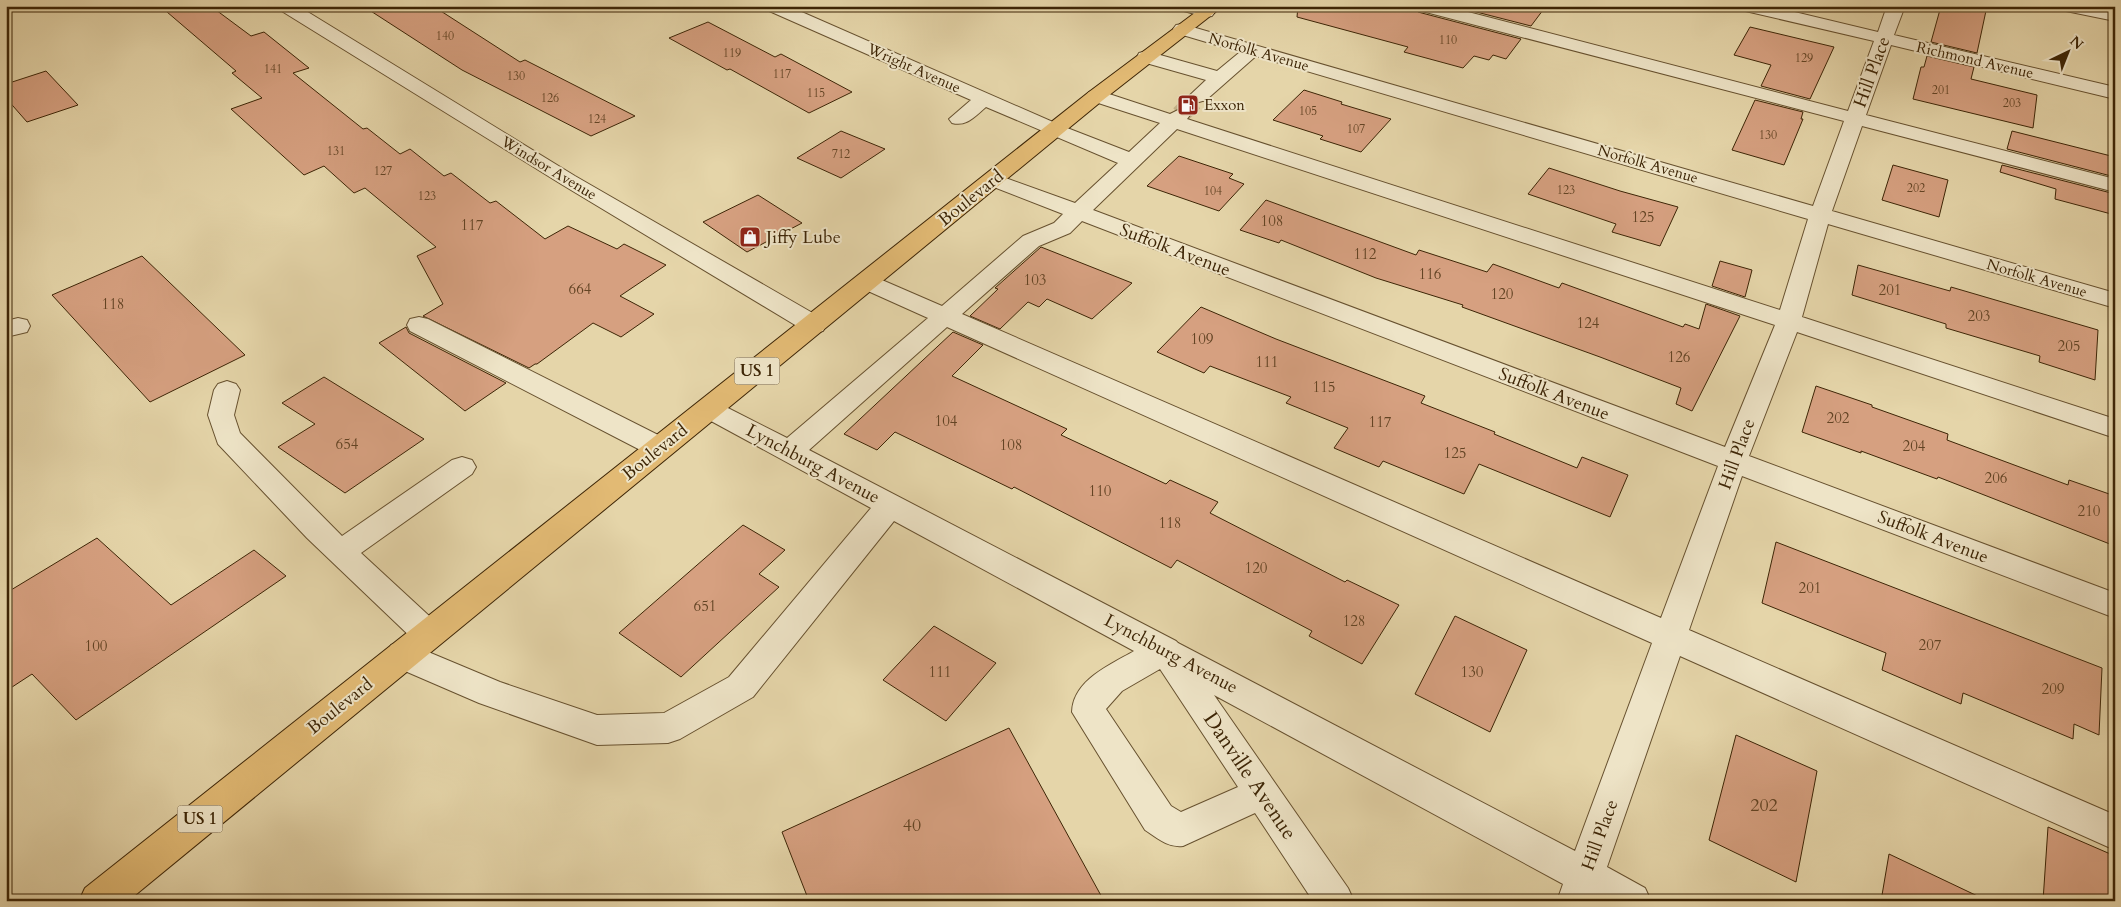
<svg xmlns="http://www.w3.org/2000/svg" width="2121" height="907" viewBox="0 0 2121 907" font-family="Cardo,serif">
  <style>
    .building { fill: #d6a080; stroke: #3d2506 }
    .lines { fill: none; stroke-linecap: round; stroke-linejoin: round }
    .minor-tunnel { stroke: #c3b288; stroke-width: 19; stroke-dasharray: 19 10; stroke-linecap: butt }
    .minor-casing { stroke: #67512f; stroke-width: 2 }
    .major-casing { stroke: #3d2506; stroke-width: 2 }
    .minor { fill: #eee4c7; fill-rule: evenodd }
    .major { fill: #e2ba74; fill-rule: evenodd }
    .labels { text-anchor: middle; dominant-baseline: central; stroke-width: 4; stroke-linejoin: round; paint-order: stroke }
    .far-number-label { font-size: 12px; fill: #634424 }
    .far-street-label { font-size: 15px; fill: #3d2506; stroke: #eee4c7 }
    .far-poi-label { font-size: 15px; fill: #3d2506; stroke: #eee4c7; text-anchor: start }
    .number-label { font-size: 15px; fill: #634424 }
    .shield { fill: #eee4c7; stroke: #725e40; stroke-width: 1 }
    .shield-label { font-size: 16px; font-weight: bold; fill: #3d2506 }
    .street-label { font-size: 18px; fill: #3d2506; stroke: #eee4c7 }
    .poi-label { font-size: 18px; fill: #3d2506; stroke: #eee4c7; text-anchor: start }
    .near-number-label { font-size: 18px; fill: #634424 }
    .near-street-label { font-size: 21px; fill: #3d2506; stroke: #eee4c7 }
  </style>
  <rect width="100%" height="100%" fill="#e5d5a9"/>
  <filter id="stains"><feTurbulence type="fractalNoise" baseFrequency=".004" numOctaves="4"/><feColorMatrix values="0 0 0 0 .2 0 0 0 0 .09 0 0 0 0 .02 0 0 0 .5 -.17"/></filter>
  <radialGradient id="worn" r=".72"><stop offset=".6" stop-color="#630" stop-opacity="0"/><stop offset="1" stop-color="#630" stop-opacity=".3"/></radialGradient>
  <!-- building -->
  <g class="building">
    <polygon points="160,6 206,6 212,11 216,10 251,36 264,32 309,68 293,73 363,129 367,128 400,154 410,149 444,176 451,173 490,203 496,201 545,239 568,226 617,249 624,244 666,265 620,296 654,314 621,337 593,323 537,364 535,364 529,368 423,316 443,304 417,256 436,247 365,188 354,193 324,166 304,175 231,109 262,98 232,73 236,71"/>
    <polygon points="363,6 433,6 520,62 525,60 635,116 591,136 462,70"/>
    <polygon points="1298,6 1414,6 1418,12 1521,39 1506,59 1493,55 1489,60 1474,56 1463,68 1404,52 1408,47 1297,17"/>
    <polygon points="1453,6 1546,6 1531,26"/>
    <polygon points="1941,6 1987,6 1977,53 1931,42"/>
    <polygon points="708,22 775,57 781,54 852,92 809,113 730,69 727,70 669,38"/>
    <polygon points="1750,27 1834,47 1810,99 1761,86 1771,65 1734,55"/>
    <polygon points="1927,56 1974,67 1971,79 2037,95 2033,128 1913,99 1921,67 1924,67"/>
    <polygon points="46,71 78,105 27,122 6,98 6,84"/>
    <polygon points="1304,90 1342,102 1341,104 1391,119 1361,152 1320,139 1323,136 1273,120"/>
    <polygon points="1755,100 1803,112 1801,119 1803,119 1784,165 1732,150"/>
    <polygon points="841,131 885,149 841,178 797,158"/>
    <polygon points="2012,131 2115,157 2115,177 2007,149"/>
    <polygon points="1179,156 1233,174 1229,178 1244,184 1219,211 1147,186"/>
    <polygon points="1893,165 1948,180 1939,217 1882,200"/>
    <polygon points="2002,165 2115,194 2115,215 2055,199 2056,189 2000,172"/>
    <polygon points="1549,168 1620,191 1678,207 1660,246 1612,232 1616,224 1528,194"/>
    <polygon points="758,195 802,223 747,252 703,222"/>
    <polygon points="1266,200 1416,255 1419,250 1487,272 1493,264 1559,288 1562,283 1683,327 1685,324 1699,329 1706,304 1740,316 1692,411 1676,404 1681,388 1600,357 1462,307 1463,305 1376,278 1281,240 1279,243 1240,230"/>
    <polygon points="1041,247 1132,283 1092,319 1047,299 1039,307 1028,302 1000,329 970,316 998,289 995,288"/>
    <polygon points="142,256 245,355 150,402 52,295"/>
    <polygon points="1720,261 1752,270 1745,297 1712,286"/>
    <polygon points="1858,265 1950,291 1951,287 2098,330 2095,380 2039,362 2040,356 1946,328 1946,324 1852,295"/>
    <polygon points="1201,307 1276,339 1425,396 1421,403 1495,432 1494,434 1577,468 1582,457 1628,475 1610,517 1479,464 1464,494 1383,461 1379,467 1334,448 1348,428 1286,403 1291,397 1210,366 1204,373 1157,352"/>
    <polygon points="406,327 409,333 506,383 465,411 379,343"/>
    <polygon points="953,332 983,345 952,376 1067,429 1061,435 1166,484 1170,480 1218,502 1210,513 1345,582 1347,580 1399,605 1362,664 1309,636 1312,631 1177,560 1171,568 1014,487 1012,489 895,432 877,450 844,434"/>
    <polygon points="324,377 424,439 345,493 278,447 315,424 282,403"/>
    <polygon points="1816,386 1872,405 1872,407 1948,434 1947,440 2068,485 2069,480 2115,496 2115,546 1938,477 1937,479 1861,451 1861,453 1802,432"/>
    <polygon points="743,525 785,550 759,574 779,587 681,677 619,633"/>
    <polygon points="97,538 171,605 254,550 286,576 76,720 32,674 6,691 6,593"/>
    <polygon points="1776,542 2102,668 2099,735 2074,724 2073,739 1963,693 1961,704 1882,670 1886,653 1762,603"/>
    <polygon points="1455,616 1527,650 1490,732 1415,694"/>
    <polygon points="934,626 996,663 946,721 883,680"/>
    <polygon points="1009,728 1104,901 809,901 782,832"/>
    <polygon points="1736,735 1817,771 1796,882 1709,840"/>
    <polygon points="2048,827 2115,856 2114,901 2043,901"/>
    <polygon points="1889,854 1988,901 1881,901"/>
  </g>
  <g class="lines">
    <!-- minor-tunnel -->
    <polyline class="minor-tunnel" points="1180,115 1199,96"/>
    <!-- minor casing -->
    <g class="minor-casing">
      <g id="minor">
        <polygon points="278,6 298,6 575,176 823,319 826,325 823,331 814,333 805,331 561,184 280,10"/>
        <path d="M765 6H788L1062 126 1129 152 1160 123 1089 100 1086 96 1089 92 1096 90 1103 92 1170 114 1180 109 1187 111 1190 115 1187 119 1780 310 1808 219 1256 56 1206 100 1199 102 1192 100 1189 96 1206 80 1139 61 1137 57 1139 53 1146 51 1217 71 1240 52 1176 33 1173 29 1176 25 1182 24 1813 206 1844 121 1418 10 1416 6H1445L1848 111 1874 41 1741 10 1739 6H1770L1878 32 1887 6H1905L1894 35 2115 87V99L1891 45 1866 115 2115 179V192L1862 126 1832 211 2115 293V308L1828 224 1802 317 2115 419V438L1797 332 1749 456 2115 593V618L1742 476 1689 630 2115 815V850L1680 656 1607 867 1645 888 1651 901H1557L1563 884 1214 695 1348 888 1354 901H1313L1255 813 1183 846C1168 848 1157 838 1145 830L1072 712C1073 680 1110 665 1134 651L894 521 753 697 680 739 668 743 597 745 479 703 391 665 386 655 391 645 402 641 500 682 597 715 664 713 729 677 871 508 700 415 696 409 700 403 709 400 718 403 787 438 928 318 859 287 855 282 859 277 867 275 875 277 942 306 1023 236 1054 223 1063 214 986 184 982 180 986 176 993 174 1000 176 1075 203 1118 163 986 107C975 116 967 127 952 123L949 119 971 100 767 10ZM1177 129 1775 325 1725 447 1093 210ZM1082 221 1718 466 1661 618 962 314 1039 246 1070 233ZM947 327 1652 643 1575 851 1178 643 1176 641 809 450ZM1160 669 1238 787 1181 812 1171 806 1106 709 1122 691Z"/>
        <path d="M1178 6C1188 6 1208 2 1215 12L1212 16 1206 17 1180 10Z"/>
        <polygon points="2059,6 2093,6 2115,11 2115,21 2061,10"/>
        <polygon points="419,317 428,319 670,441 674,448 670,455 660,458 650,455 410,331 407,325 410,319"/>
        <polygon points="18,318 27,320 30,326 27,332 6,337 6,321"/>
        <polygon points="227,381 236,384 240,390 234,415 240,433 342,536 452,460 462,457 472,460 476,467 472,474 361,553 439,625 444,634 439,643 428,647 417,643 307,538 218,444 208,415 214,390 218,384"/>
      </g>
    </g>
    <!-- major casing -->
    <g class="major-casing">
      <polygon id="major" points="1204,6 1223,6 1103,100 128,901 79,901 85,888 1089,92"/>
    </g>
    <!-- minor -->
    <use href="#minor" class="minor"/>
    <!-- major -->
    <use href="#major" class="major"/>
  </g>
  <!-- icons -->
  <defs>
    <g id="fuel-square" transform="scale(1.125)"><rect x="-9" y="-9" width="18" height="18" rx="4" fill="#8f2418" stroke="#eee4c7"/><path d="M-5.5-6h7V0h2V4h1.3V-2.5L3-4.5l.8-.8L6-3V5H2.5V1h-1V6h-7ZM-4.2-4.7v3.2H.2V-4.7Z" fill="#fff"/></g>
    <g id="shop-square" transform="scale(1.125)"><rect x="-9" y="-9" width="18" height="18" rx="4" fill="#8f2418" stroke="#eee4c7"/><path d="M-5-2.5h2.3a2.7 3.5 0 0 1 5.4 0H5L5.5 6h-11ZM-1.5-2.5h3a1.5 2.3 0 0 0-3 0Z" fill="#fff"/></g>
  </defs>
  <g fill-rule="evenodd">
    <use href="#fuel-square" x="1188" y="105"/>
    <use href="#shop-square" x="750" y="237"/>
  </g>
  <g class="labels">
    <!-- far-number labels -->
    <g class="far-number-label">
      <text x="445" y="36">140</text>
      <text x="1448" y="40">110</text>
      <text x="732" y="53">119</text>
      <text x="1804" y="58">129</text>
      <text x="273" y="69">141</text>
      <text x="782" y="74">117</text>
      <text x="516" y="76">130</text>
      <text x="1941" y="90">201</text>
      <text x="816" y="93">115</text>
      <text x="550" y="98">126</text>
      <text x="2012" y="103">203</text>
      <text x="1308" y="111">105</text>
      <text x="597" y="119">124</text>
      <text x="1356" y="129">107</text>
      <text x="1768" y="135">130</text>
      <text x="336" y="151">131</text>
      <text x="841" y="154">712</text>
      <text x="383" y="171">127</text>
      <text x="1916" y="188">202</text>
      <text x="1566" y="190">123</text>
      <text x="1213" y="191">104</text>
      <text x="427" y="196">123</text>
    </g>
    <!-- far-street labels -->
    <g class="far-street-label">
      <text transform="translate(1259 52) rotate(16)">Norfolk Avenue</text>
      <text transform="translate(1975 60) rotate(13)">Richmond Avenue</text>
      <text transform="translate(914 68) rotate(24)">Wright Avenue</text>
      <text transform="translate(1648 164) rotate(16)">Norfolk Avenue</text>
      <text transform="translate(549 168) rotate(31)">Windsor Avenue</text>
      <text transform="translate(2037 278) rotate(16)">Norfolk Avenue</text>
    </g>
    <!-- far-poi labels -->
    <g class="far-poi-label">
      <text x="1204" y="105">Exxon</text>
    </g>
    <!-- number labels -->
    <g class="number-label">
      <text x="1643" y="217">125</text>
      <text x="1272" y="221">108</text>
      <text x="472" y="225">117</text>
      <text x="1365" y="254">112</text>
      <text x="1430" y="274">116</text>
      <text x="1035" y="280">103</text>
      <text x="580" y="289">664</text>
      <text x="1890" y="290">201</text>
      <text x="1502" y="294">120</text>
      <text x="113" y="304">118</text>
      <text x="1979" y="316">203</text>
      <text x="1588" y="323">124</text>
      <text x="1202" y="339">109</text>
      <text x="2069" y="346">205</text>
      <text x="1679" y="357">126</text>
      <text x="1267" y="362">111</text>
      <text x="1324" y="387">115</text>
      <text x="1838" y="418">202</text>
      <text x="946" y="421">104</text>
      <text x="1380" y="422">117</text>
      <text x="347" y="444">654</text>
      <text x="1011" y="445">108</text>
      <text x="1914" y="446">204</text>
      <text x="1455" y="453">125</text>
      <text x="1996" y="478">206</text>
      <text x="1100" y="491">110</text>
      <text x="2089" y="511">210</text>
      <text x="1170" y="523">118</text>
      <text x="1256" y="568">120</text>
      <text x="1810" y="588">201</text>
      <text x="705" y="606">651</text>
      <text x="1354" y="621">128</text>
      <text x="1930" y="645">207</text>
      <text x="96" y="646">100</text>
      <text x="940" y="672">111</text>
      <text x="1472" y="672">130</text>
      <text x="2053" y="689">209</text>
    </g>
    <!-- shield labels -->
    <g class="shield">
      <rect x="734.5" y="357.5" width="45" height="27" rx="4"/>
      <rect x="177.5" y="805.5" width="45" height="27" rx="4"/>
    </g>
    <g class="shield-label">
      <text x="757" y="371">US 1</text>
      <text x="200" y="819">US 1</text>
    </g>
    <!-- street labels -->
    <g class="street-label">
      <text transform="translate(1872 72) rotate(-70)">Hill Place</text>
      <text transform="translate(971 198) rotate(-39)">Boulevard</text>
      <text transform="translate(1175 250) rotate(21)">Suffolk Avenue</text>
      <text transform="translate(1554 394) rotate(21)">Suffolk Avenue</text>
      <text transform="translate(655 452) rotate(-39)">Boulevard</text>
      <text transform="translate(1737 454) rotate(-70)">Hill Place</text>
      <text transform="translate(813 464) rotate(28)">Lynchburg Avenue</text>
      <text transform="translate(1933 537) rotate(21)">Suffolk Avenue</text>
      <text transform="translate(1171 654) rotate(28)">Lynchburg Avenue</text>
      <text transform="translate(340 706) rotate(-39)">Boulevard</text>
      <text transform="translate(1600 835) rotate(-70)">Hill Place</text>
    </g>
    <!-- poi labels -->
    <g class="poi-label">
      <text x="766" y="237">Jiffy Lube</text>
    </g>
    <!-- near-number labels -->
    <g class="near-number-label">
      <text x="1764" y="805">202</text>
      <text x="912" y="825">40</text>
    </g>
    <!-- near-street labels -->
    <g class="near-street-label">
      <text transform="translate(1250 776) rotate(56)">Danville Avenue</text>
    </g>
  </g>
  <!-- margin -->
  <rect width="2121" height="907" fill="none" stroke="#e5d5a9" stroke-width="25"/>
  <rect x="8" y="8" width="2106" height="892" fill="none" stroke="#3d2506" stroke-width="2.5"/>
  <rect x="12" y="12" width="2096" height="882" fill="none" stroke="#3d2506"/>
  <!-- north arrow -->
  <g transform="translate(2068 52) rotate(43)" stroke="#eee4c7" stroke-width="4" paint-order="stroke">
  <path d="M0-4L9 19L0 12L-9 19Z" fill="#3d2506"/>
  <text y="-8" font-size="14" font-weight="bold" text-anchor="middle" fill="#3d2506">N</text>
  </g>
  <rect width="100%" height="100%" filter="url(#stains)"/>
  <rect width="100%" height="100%" fill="url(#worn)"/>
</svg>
